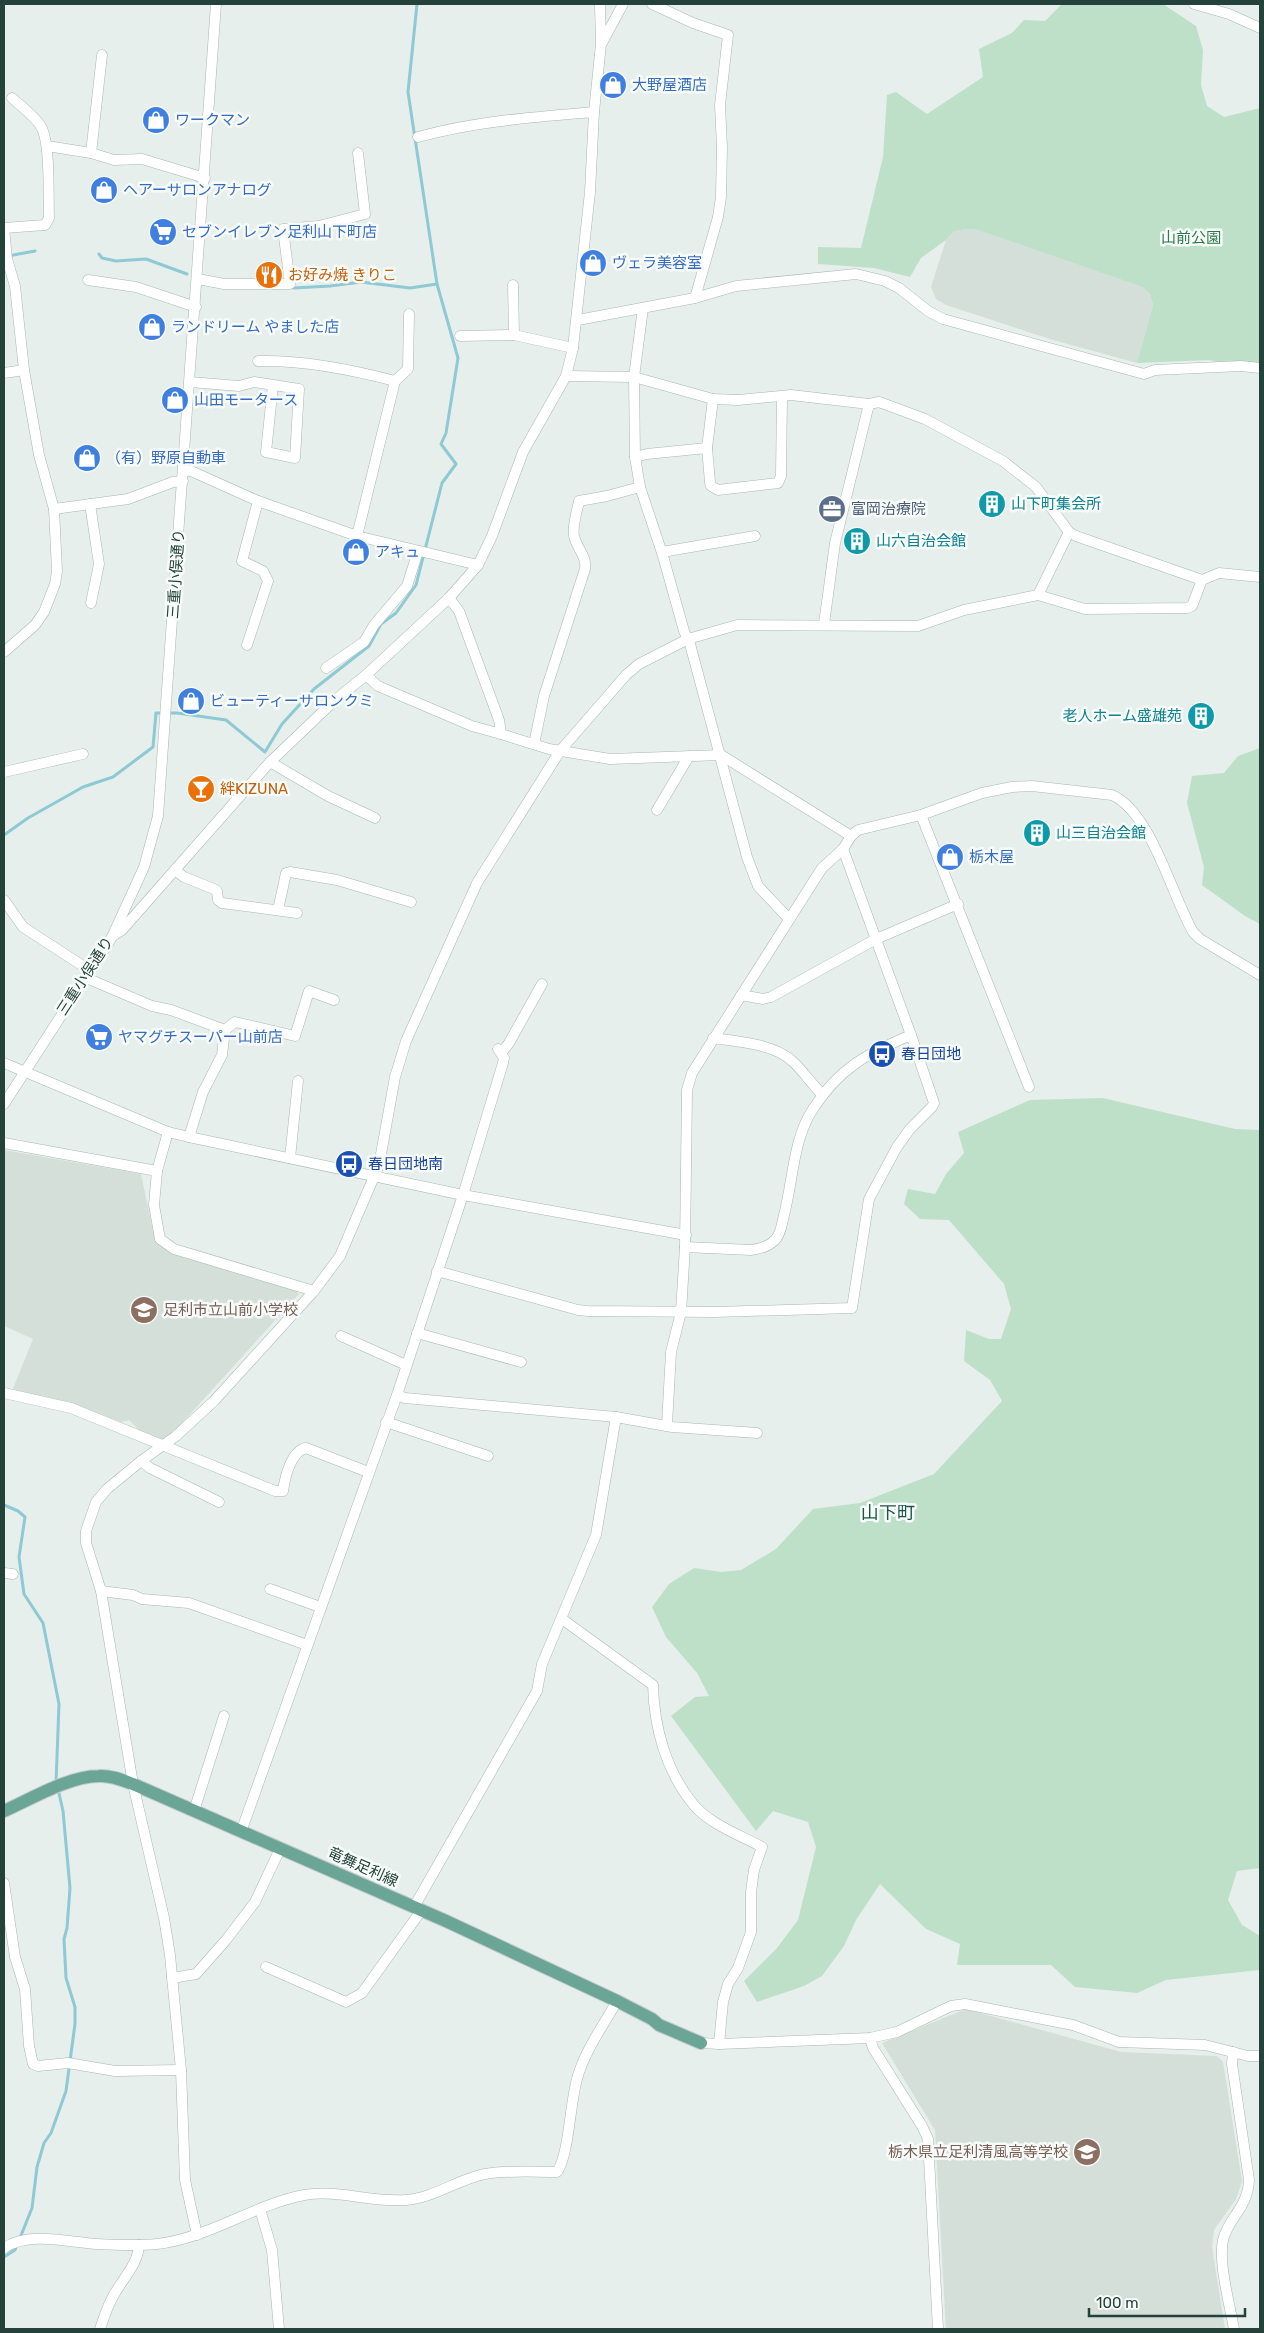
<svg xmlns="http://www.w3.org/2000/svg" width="1264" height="2333" viewBox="0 0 1264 2333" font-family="Rubik,'Noto Sans JP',sans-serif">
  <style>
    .built { fill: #d4dfda }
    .green { fill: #bfe0c8 }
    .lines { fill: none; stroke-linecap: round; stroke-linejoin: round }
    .stream { stroke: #8ec9d4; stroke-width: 3 }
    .minor-casing { stroke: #a8b8b2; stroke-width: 11 }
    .major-casing { stroke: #c2cac8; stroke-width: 14 }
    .minor { stroke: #fff; stroke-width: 10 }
    .major { stroke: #6aa596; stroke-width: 12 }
    .labels { text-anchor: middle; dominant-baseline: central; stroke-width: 5; stroke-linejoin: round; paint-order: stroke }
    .shop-label { font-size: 15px; fill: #366cbe; stroke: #f7fbf9; text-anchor: start }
    .park-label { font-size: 15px; fill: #2d7a4b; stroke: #f7fbf9 }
    .food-label { font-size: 15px; fill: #c56008; stroke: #f7fbf9; text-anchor: start }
    .culture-label { font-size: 15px; fill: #0d838f; stroke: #f7fbf9; text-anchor: start }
    .service-label { font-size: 15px; fill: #4e5e75; stroke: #f7fbf9; text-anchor: start }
    .street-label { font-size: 15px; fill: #24423a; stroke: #f7fbf9 }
    .transit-label { font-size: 15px; fill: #164399; stroke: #f7fbf9; text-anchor: start }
    .education-label { font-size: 15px; fill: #785e54; stroke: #f7fbf9; text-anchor: start }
    .quarter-label { font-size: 18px; fill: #1f5548; stroke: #f7fbf9 }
  </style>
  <rect width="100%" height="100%" fill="#e6efeb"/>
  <!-- built -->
  <g class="built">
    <polygon points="965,229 978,230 1142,287 1150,294 1153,305 1137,363 1053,340 946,305 936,299 931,287 946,240 953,232"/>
    <polygon points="4,1150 141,1174 154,1236 173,1254 294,1290 299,1294 172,1434 162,1440 142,1433 129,1420 121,1422 73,1404 12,1391 33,1339 4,1326"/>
    <polygon points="966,2009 1121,2052 1217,2056 1223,2062 1242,2181 1236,2199 1214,2230 1212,2247 1225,2329 946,2329 935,2130 882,2043"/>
  </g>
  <!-- green -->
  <g class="green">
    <polygon points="1062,4 1163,4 1196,26 1203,50 1201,85 1207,106 1224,117 1260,108 1260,371 1209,360 1137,363 1153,305 1150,294 1142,287 978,230 965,229 953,232 946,240 921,258 910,277 874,268 818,264 818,247 861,248 883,157 887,95 896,92 927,114 983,77 979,49 1012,33 1024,20 1045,21"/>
    <polygon points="1260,748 1260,924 1245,916 1202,885 1204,867 1187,803 1192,776 1224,773 1238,756"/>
    <polygon points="1103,1098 1235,1129 1260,1130 1260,1868 1237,1871 1228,1900 1242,1925 1260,1936 1260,1970 1166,1980 1137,1993 1075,1987 1051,1965 957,1965 960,1944 926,1929 880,1884 856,1920 844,1946 822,1976 804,1986 757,2002 744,1981 777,1948 798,1920 816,1847 808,1822 773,1811 756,1831 671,1716 695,1697 709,1696 697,1673 666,1637 652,1607 669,1584 694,1568 721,1572 741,1570 776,1549 813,1509 860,1503 934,1474 1002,1401 990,1380 964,1361 966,1330 989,1339 1001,1339 1011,1309 1004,1284 949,1220 920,1219 904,1204 908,1189 935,1194 946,1174 964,1153 958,1132 1030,1100"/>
  </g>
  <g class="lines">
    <!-- stream -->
    <g class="stream">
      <polyline points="99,254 102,258 116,261 146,259 187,274"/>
      <polyline points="8,256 35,251"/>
      <polyline points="294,288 330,286 361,282 410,288 437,284"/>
      <polyline points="4,835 28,818 83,787 113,777 153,747 156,713 177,713 226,720 265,752 282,724 314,689 369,646 381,624 396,613 416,585 442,483 456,464 441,444 446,433 458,358 437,284 408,92 417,4"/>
      <polyline points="4,1505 18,1511 25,1517 19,1557 24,1594 43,1623 59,1704 56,1783"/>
      <polyline points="20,2238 32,2208 37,2167 44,2143 51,2133 66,2091 75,2024 75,2007 66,1978 64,1939 67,1928 70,1888 63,1811 58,1789"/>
      <polyline points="4,2257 15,2250 17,2244"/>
    </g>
    <!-- minor casing -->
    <g class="minor-casing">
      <g id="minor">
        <polyline points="652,4 693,23 728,35 720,105 722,147 721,197 718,217 695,298"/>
        <polyline points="1194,4 1229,14 1260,28"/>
        <polyline points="602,43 623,4"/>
        <path d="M418 137C476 121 535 117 594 112"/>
        <polyline points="47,146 91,153 114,160 142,159 205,178"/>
        <polyline points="91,153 102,55"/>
        <path d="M4 228 45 225 49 218C48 197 51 140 40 125 33 115 21 106 12 98"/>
        <polyline points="198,279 224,284 290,284 283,229 319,226 365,214 358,153"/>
        <polyline points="88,280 136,287 196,307"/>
        <polyline points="513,285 514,335"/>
        <polyline points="643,308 634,377 635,457 640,487 663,556 684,631 690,644 747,857 758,886 789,919"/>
        <polyline points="578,320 695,298 736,286 856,274 885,281 899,288 928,311 943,319 1144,374 1155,370 1241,366 1260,368"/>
        <polyline points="460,336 514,335 573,348"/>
        <path d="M258 361C305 360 350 369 395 381L357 536"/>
        <polyline points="4,373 24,370"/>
        <polyline points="566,376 634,377 713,399 738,400 791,395 869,404 879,402 925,419 1003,461 1036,487 1069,532 1076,536 1202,580 1219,573 1260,577"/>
        <polyline points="395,381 408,369 409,314"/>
        <polyline points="190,382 239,386 254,382 299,389 295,458 266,452 273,385"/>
        <polyline points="713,399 707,448 710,482 711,486 718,490 778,483 781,476 782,397"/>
        <polyline points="635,457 647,454 707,448"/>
        <polyline points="183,470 191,471 258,501 357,536 478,565"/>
        <polyline points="90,504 99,564 91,603"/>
        <polyline points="54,509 128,499 173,482 183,481"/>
        <polyline points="662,552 755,536"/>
        <polyline points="1038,595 1069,532"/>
        <polyline points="449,598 459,611 499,720 501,734 549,749 610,759 721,755 851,836"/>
        <polyline points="824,624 835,543 869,404"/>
        <polyline points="247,645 268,581 263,571 242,561 258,501"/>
        <polyline points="4,652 35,625 44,612 55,584 57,571 54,509 39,455 24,370 15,286 7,259 4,228"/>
        <polyline points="326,668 364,642 374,625 407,586 418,551"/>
        <polyline points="366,675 378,686 472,726 501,734"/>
        <path d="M534 744 544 696 585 569C587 556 577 549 574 536 572 526 577 512 579 501L607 496 640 487"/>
        <polyline points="270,762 328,796 375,818"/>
        <polyline points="4,772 83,754"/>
        <polyline points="657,810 689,756"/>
        <polyline points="921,815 1029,1087"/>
        <polyline points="176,871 184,877 214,889 217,891 218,900 222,903 297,913"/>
        <polyline points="4,900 23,927 89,970"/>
        <polyline points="278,910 286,873 290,872 337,880 411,902"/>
        <polyline points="114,935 122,930 270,762 334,701 366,675 449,598 478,565 492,536 523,452 566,376 573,348 590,192 594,112 601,44 600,4"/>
        <polyline points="84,977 152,1006 171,1010 225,1030 222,1055 203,1092 189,1137"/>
        <polyline points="741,995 763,999 771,997 876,939 958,904"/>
        <polyline points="225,1030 235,1022 295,1036 309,991 334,1000"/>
        <path d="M713 1038C736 1041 773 1044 791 1060 803 1070 811 1084 823 1095"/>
        <polyline points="502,1052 509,1043 542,984"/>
        <polyline points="4,1063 168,1132 189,1137 463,1195 686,1235"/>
        <polyline points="4,1104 112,937 144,867 158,816 216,4"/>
        <polyline points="168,1132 157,1171 154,1205 160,1239 174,1249 314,1291"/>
        <polyline points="4,1143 157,1171"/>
        <polyline points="290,1158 298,1081"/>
        <path d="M685 1247 751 1250C760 1249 768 1247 775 1240 781 1234 782 1223 784 1215 793 1181 793 1139 813 1109 839 1068 868 1053 911 1035"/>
        <polyline points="437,1271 578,1310 588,1311 715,1312 852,1308 869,1199 897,1147 910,1129 932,1107 934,1103 911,1035 843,849"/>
        <polyline points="417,1333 521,1362"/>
        <polyline points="341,1336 406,1365"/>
        <path d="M4 1393 71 1408 275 1491H283C285 1477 291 1451 306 1448L368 1472"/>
        <polyline points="397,1395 405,1398 616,1417 672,1427 757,1433"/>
        <polyline points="386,1422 488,1456"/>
        <path d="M667 1424 671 1352 681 1312 685 1247 687 1090 692 1073 822 868 843 849 851 836 858 830 921 815 982 793 1012 787 1032 786 1112 795C1151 812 1172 896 1193 932L1200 939 1260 975"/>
        <polyline points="141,1461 150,1468 219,1502"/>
        <polyline points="4,1573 13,1574"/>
        <polyline points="270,1589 320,1607"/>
        <polyline points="101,1591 133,1595 142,1599 189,1603 307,1645"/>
        <path d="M562 1619 653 1685C654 1727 666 1771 693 1804 709 1824 740 1835 762 1847L754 1870 751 1892V1932L738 1968 728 1984 723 2002 719 2044"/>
        <polyline points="194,1811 224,1716"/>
        <polyline points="241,1832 397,1395 463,1195 503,1063 504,1058 498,1049"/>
        <polyline points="4,1883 15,1957 25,1989 29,2046 33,2064 38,2066 68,2063 115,2071 181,2070"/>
        <polyline points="414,1907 537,1691 542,1664 596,1535 616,1417"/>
        <polyline points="266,1967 346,2002 362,1993 421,1911"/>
        <polyline points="172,1978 196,1974 226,1940 255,1902 280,1849"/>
        <polyline points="870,2038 873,2048 922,2126 928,2139 938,2329"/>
        <polyline points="701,2043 719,2044 870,2038 897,2032 951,2006 965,2004 1073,2025 1119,2042 1205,2045 1248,2056 1260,2056"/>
        <path d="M1233 2052 1232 2064 1249 2180C1248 2208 1228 2218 1223 2240 1218 2262 1230 2306 1234 2329"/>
        <polyline points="260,2209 272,2250 279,2329"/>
        <polyline points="197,2235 185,2180 181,2070 170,1955 164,1918 133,1784 101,1591 86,1543 86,1531 96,1502 107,1489 141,1461 176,1436 214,1401 314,1291 340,1256 379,1165 395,1077 406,1041 477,883 560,751 626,675 639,664 688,639 737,625 918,626 964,610 1038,595 1085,609 1187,608 1192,606 1202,580"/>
        <path d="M4 2248C29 2231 68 2242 97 2244 116 2245 137 2246 157 2244 209 2238 253 2205 304 2195 338 2189 372 2203 406 2200 434 2198 458 2179 485 2174 508 2170 533 2172 557 2172 569 2155 570 2103 577 2079 584 2052 603 2026 617 2001"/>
        <path d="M100 2329C104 2317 108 2304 115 2293 124 2277 138 2264 139 2245"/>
      </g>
    </g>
    <!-- major casing -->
    <g class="major-casing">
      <path id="major" d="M4 1811C31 1799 69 1776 99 1776 110 1775 122 1780 133 1784L446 1921 617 2001 652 2019 659 2025 701 2043"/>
    </g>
    <!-- minor -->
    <use href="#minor" class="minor"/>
    <!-- major -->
    <use href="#major" class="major"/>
  </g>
  <!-- icons -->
  <defs>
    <g id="shop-disc" transform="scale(1.4375)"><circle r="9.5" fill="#3f7fe0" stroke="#f7fbf9"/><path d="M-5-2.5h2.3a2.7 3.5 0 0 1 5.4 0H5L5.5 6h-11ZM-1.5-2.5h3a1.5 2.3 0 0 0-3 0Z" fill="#fff"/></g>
    <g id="supermarket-disc" transform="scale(1.4375)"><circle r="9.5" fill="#3f7fe0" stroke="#f7fbf9"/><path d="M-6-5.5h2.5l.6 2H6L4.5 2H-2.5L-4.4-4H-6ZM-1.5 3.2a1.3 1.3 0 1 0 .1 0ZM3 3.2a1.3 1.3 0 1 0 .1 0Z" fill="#fff"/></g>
    <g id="restaurant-disc" transform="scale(1.4375)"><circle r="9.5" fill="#e8710a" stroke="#f7fbf9"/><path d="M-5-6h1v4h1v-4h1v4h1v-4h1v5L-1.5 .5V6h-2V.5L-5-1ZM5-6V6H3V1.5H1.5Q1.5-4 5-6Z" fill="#fff"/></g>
    <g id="building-disc" transform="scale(1.4375)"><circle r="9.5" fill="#0f9aa8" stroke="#f7fbf9"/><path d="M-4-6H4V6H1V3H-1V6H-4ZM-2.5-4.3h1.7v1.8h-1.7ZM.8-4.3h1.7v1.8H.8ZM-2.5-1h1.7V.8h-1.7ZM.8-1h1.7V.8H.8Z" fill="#fff"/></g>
    <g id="office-disc" transform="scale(1.4375)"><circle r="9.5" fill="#5c6f8a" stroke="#f7fbf9"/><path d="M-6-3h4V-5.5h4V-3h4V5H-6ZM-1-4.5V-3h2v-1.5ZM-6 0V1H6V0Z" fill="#fff"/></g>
    <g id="bar-disc" transform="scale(1.4375)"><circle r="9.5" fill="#e8710a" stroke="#f7fbf9"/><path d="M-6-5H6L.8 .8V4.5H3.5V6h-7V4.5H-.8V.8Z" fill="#fff"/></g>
    <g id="bus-disc" transform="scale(1.4375)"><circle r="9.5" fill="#1a4fb4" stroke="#f7fbf9"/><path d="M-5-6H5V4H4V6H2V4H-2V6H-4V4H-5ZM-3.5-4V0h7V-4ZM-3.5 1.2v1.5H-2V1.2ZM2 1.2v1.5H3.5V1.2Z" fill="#fff"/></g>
    <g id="school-disc" transform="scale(1.4375)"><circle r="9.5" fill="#8d6e63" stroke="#f7fbf9"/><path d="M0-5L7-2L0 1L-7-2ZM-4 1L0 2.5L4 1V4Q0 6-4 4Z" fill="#fff"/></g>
  </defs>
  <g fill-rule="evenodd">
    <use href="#shop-disc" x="613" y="85"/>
    <use href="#shop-disc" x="156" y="120"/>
    <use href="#shop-disc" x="104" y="190"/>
    <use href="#supermarket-disc" x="163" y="232"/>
    <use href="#shop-disc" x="593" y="263"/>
    <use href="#restaurant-disc" x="269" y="275"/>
    <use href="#shop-disc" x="152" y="327"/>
    <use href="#shop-disc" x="175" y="400"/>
    <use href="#shop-disc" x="87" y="458"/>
    <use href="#building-disc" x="992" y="504"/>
    <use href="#office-disc" x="832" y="509"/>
    <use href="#building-disc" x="857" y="541"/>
    <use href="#shop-disc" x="356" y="552"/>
    <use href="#shop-disc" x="191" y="701"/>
    <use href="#building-disc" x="1201" y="716"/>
    <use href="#bar-disc" x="201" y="789"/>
    <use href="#building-disc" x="1037" y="833"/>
    <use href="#shop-disc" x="950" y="857"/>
    <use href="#supermarket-disc" x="99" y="1037"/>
    <use href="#bus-disc" x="882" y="1054"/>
    <use href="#bus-disc" x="349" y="1164"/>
    <use href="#school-disc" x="144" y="1310"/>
    <use href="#school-disc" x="1087" y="2152"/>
  </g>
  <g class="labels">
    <!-- shop labels -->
    <g class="shop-label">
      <text x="632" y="85">大野屋酒店</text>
      <text x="175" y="120">ワークマン</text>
      <text x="123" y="190">ヘアーサロンアナログ</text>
      <text x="182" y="232">セブンイレブン足利山下町店</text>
      <text x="612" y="263">ヴェラ美容室</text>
      <text x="171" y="327">ランドリーム やました店</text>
      <text x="194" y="400">山田モータース</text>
      <text x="106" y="458">（有）野原自動車</text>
      <text x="375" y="552">アキュ</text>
      <text x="210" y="701">ビューティーサロンクミ</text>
      <text x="969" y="857">栃木屋</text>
      <text x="118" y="1037">ヤマグチスーパー山前店</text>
    </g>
    <!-- park labels -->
    <g class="park-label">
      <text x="1191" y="238">山前公園</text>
    </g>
    <!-- food labels -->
    <g class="food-label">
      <text x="288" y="275">お好み焼 きりこ</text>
      <text x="220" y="789">絆KIZUNA</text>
    </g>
    <!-- culture labels -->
    <g class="culture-label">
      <text x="1011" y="504">山下町集会所</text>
      <text x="876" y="541">山六自治会館</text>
      <text x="1182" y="716" text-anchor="end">老人ホーム盛雄苑</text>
      <text x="1056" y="833">山三自治会館</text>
    </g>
    <!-- service labels -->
    <g class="service-label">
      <text x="851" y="509">富岡治療院</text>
    </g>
    <!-- street labels -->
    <g class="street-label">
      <text transform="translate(176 574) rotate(-86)">三重小俣通り</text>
      <text transform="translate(85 976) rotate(-57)">三重小俣通り</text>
      <text transform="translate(363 1867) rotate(24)">竜舞足利線</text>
    </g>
    <!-- transit labels -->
    <g class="transit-label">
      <text x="901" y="1054">春日団地</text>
      <text x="368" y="1164">春日団地南</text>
    </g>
    <!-- education labels -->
    <g class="education-label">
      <text x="163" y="1310">足利市立山前小学校</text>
      <text x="1068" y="2152" text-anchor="end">栃木県立足利清風高等学校</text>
    </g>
    <!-- quarter labels -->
    <g class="quarter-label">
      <text x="888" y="1513">山下町</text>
    </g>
  </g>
  <!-- border -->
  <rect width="1264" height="2333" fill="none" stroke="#24423a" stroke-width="10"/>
  <!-- scale -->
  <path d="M1089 2308v8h156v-8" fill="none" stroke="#24423a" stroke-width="2.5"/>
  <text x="1096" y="2308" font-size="15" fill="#24423a" stroke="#f7fbf9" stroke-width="4" paint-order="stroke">100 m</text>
</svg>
